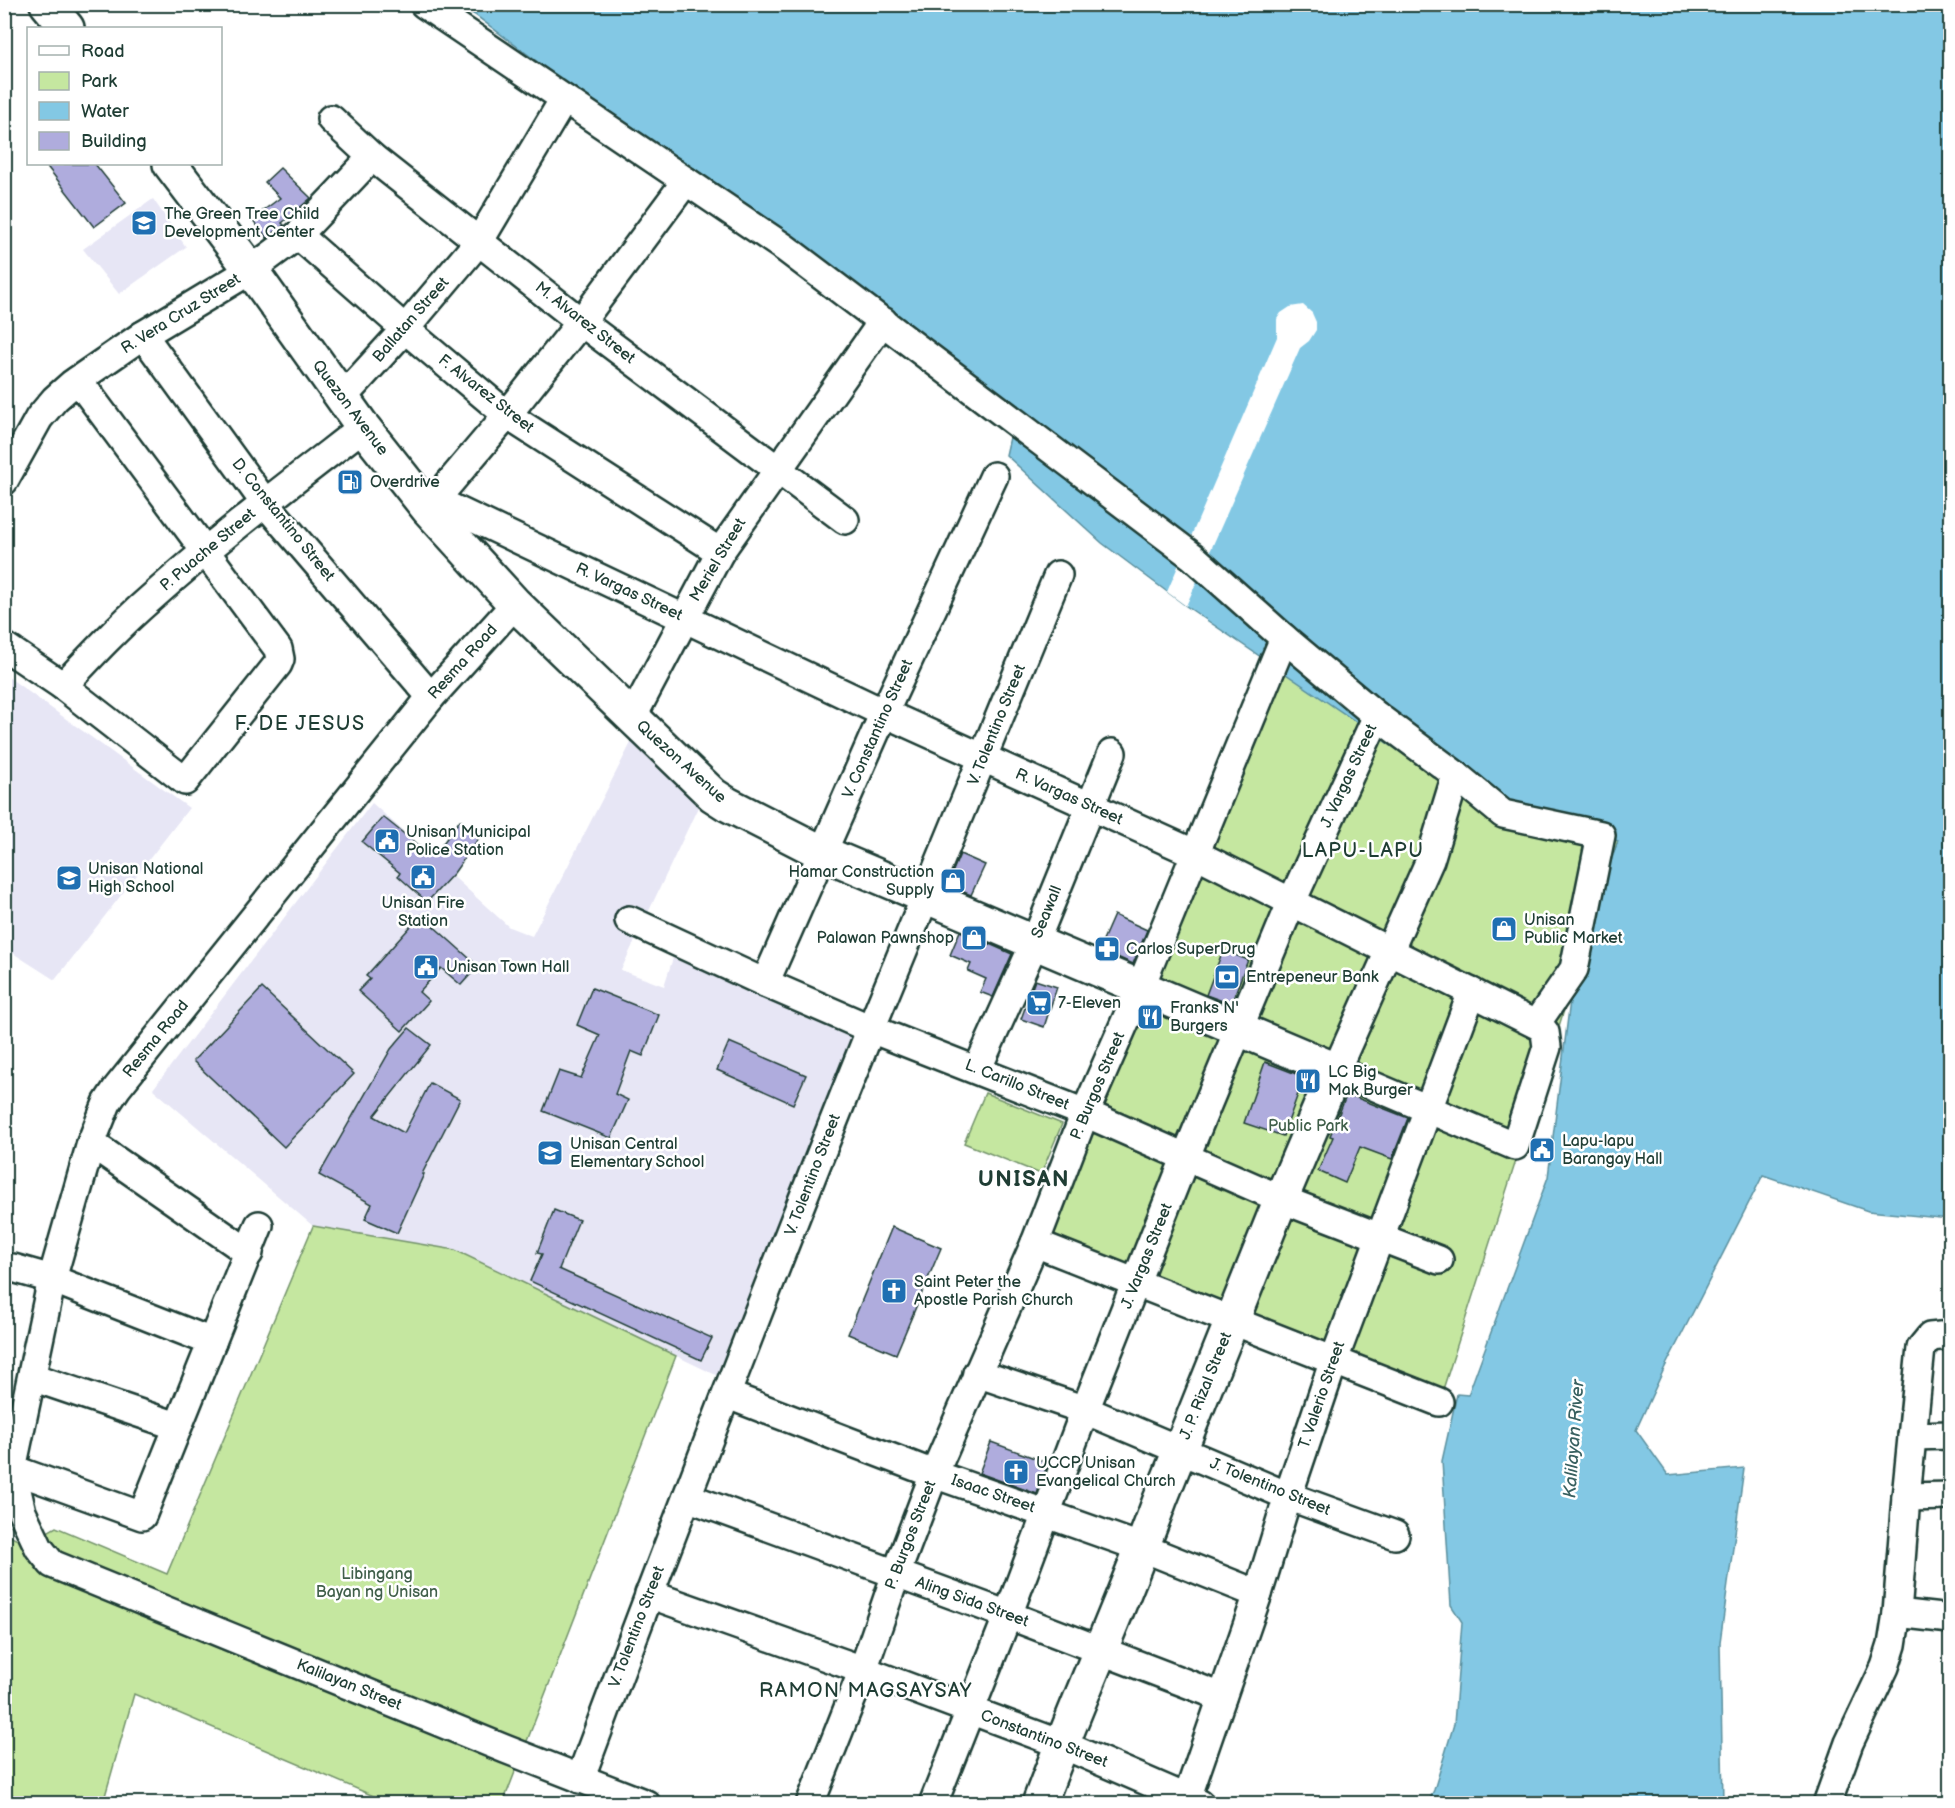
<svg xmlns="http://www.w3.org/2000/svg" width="1955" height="1808" viewBox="0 0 1955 1808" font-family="'Balsamiq Sans',sans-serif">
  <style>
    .built { fill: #e7e6f5 }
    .green { fill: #c5e7a0; stroke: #72926a; stroke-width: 1.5 }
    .water { fill: #83c8e4; stroke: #5b909e; stroke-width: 1.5 }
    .pier { fill: #fff }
    .building { fill: #afacdd; stroke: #1f3d34; stroke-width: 1.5 }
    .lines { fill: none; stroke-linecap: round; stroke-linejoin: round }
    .minor-casing { stroke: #1f3d34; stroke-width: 32 }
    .major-casing { stroke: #1f3d34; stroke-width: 38 }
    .minor { stroke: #fff; stroke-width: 27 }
    .major { stroke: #fff; stroke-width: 33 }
    .labels { text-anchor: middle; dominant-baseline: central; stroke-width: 5; stroke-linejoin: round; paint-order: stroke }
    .poi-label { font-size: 16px; fill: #1f3d34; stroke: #fff; text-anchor: start }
    .street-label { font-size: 16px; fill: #1f3d34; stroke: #fff }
    .park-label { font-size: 16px; fill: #405f4a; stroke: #fff }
    .water-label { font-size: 18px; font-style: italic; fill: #386060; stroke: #fff }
    .quarter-label { font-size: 20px; letter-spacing: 1.5px; fill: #1f3d34; stroke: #fff }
    .district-label { font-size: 22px; font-weight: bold; letter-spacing: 1.5px; fill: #1f3d34; stroke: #fff }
  </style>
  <rect width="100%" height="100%" fill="#fff"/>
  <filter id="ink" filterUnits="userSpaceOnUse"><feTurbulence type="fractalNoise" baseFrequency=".0167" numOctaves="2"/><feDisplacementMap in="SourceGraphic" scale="12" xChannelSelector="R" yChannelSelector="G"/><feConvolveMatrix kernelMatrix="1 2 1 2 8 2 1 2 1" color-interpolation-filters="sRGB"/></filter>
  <g filter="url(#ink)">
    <!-- built -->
    <g class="built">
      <polygon points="153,199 186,247 119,294 83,249"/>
      <polygon points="4,674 189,808 55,980 5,948"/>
      <polygon points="633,739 699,805 621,970 664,986 673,958 855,1039 718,1376 455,1250 313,1226 153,1089 372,803 509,927 532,936"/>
    </g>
    <!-- green -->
    <g class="green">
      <polygon points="1284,638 1618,841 1439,1402 1035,1243"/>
      <polygon points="985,1093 1062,1124 1041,1174 964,1143"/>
      <polygon points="313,1226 455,1250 676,1356 503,1803 390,1803 134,1694 103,1803 32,1803 5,1792 5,1534 26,1544 56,1527 167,1574"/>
    </g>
    <!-- water -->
    <polygon class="water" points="458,5 1950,5 1950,1219 1868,1211 1763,1175 1664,1369 1636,1430 1668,1475 1744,1468 1720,1642 1723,1803 1428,1803 1434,1790 1454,1724 1462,1622 1451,1605 1442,1461 1457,1394 1468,1395 1548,1177 1574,969 1618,841 1601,835 1503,814 1415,762 1186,606 1102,543 1006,455 1014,420 475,15"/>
    <!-- pier -->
    <polygon class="pier" points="1303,305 1312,313 1316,322 1316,330 1309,341 1300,348 1186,606 1167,592 1277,337 1277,319 1281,313 1290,307"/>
    <!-- building -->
    <g class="building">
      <polygon points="45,164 95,164 126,203 94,227"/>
      <polygon points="280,168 311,198 282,223 284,225 267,238 252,219 280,198 265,182"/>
      <polygon points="383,817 433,857 460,820 481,835 454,873 427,902 398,876 400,873 362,842"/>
      <polygon points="960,854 985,865 971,895 947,885"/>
      <polygon points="421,915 478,966 461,985 441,968 419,992 429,1001 402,1031 358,991 370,979 366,976"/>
      <polygon points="1114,915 1147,930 1133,964 1099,949"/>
      <polygon points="960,931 1012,954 993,997 980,992 986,979 968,971 971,964 950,955"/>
      <polygon points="1223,950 1248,960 1231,1004 1206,995"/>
      <polygon points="1035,980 1057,987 1044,1027 1021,1019"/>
      <polygon points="262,988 354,1074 284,1147 193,1061"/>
      <polygon points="592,988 659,1015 643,1056 631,1051 615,1094 628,1100 611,1138 543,1111 559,1071 581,1078 600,1035 577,1025"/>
      <polygon points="409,1028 431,1045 374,1116 404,1133 430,1083 460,1099 422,1174 424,1174 397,1233 365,1219 372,1204 319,1175 391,1049"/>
      <polygon points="729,1042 806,1075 793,1104 717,1070"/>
      <polygon points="1265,1062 1304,1077 1283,1136 1244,1123"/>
      <polygon points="1347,1094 1408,1118 1392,1159 1360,1147 1345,1183 1318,1171 1333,1137 1330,1136"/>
      <polygon points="554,1210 579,1220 559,1269 712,1338 701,1360 530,1281 542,1254 537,1253"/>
      <polygon points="892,1227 941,1248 896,1354 848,1334"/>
      <polygon points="991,1442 1048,1463 1037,1494 979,1473"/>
    </g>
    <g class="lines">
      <!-- minor casing -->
      <g class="minor-casing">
        <g id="minor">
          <polyline points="424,4 785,248 1192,556 1284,638 1377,716 1456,775 1503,814 1601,835 1574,969 1536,1024"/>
          <polyline points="331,119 372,157 581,322 845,520"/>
          <polyline points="298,235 405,329 507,415 720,552"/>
          <polyline points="143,335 265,503 431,697"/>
          <polyline points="342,398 405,329 480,240 564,99"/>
          <polyline points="4,481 39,418 55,399 72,384 143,335 251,270 298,235 372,157"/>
          <polyline points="435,500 507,415 581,322 686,181"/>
          <polyline points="428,509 435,500 884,713 1196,854 1539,1026 1545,1032 1547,1047 1515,1146 1336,1070 1430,860 1456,775"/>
          <polyline points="515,604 431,697 117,1088 107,1103 91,1143 52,1279 12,1469 22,1512 39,1548 52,1564 505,1749 646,1804"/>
          <polyline points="4,646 63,686 185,781 278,664 280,659 278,649 78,380"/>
          <path d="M63 686C91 656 119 626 150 599 218 538 291 483 363 427"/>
          <polyline points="632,718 720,552 883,321"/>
          <polyline points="629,920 765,983 871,1029 1085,1113 1281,1199 1439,1260"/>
          <polyline points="765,983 884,713 994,476"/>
          <polyline points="977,1070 1035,942 1112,753"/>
          <polyline points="91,1143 249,1253"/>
          <polyline points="1035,1243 1439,1402"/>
          <polyline points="4,1268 13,1268 52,1279 212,1342"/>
          <polyline points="977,1373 1085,1410 1288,1496 1395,1535"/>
          <polyline points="32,1377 177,1426"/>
          <polyline points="728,1395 934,1474 1143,1548 1258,1594"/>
          <polyline points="1912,1436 1950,1435"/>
          <polyline points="4,1466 142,1516 259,1225"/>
          <polyline points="687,1497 1008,1615 1222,1697"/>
          <polyline points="1906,1497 1950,1496"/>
          <polyline points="649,1594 863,1670 1061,1744 1200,1804"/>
          <polyline points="1897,1613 1950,1619"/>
          <path d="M580 1779C674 1527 771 1276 872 1026 933 875 997 726 1058 575"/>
          <polyline points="810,1804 863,1670 896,1574 934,1474 1035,1243 1085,1113 1140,988 1284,638"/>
          <polyline points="933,1804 1008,1615 1085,1410 1186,1156 1292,901 1377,716"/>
          <polyline points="1185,1804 1258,1594 1288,1496 1334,1360 1472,992"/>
          <polyline points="1827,1804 1849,1743 1885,1667 1892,1645 1897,1613 1906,1497 1921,1348 1930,1337 1950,1335"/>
        </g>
      </g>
      <!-- major casing -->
      <g class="major-casing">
        <g id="major">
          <polyline points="47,4 67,28"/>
          <path d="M170 164 251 270 363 427 428 509 515 604 713 795 727 804 823 853 1336 1070 1281 1199 1160 1500C1123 1602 1077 1701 1039 1804"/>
        </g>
      </g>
      <!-- minor -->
      <use href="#minor" class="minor"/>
      <!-- major -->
      <use href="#major" class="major"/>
    </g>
  </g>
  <!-- icons -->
  <defs>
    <g id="school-square" transform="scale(1.35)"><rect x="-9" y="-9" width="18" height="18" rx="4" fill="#1f6fb2" stroke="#fff"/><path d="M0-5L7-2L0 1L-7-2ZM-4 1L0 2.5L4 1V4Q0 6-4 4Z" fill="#fff"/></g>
    <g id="fuel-square" transform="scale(1.35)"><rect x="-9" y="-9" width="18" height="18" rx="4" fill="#1f6fb2" stroke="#fff"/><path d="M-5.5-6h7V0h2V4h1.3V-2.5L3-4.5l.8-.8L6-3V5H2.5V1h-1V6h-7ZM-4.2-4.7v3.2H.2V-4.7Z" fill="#fff"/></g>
    <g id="civic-square" transform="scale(1.35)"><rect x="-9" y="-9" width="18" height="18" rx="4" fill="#1f6fb2" stroke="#fff"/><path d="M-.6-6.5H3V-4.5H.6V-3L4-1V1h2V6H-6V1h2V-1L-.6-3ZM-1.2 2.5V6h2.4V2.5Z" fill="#fff"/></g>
    <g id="shop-square" transform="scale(1.35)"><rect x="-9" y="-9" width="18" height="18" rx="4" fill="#1f6fb2" stroke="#fff"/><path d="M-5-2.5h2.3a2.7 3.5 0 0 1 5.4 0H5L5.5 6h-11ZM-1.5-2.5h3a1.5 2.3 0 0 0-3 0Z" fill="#fff"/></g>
    <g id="pharmacy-square" transform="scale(1.35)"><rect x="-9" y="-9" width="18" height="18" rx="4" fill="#1f6fb2" stroke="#fff"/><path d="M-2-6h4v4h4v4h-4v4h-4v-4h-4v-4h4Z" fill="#fff"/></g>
    <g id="bank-square" transform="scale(1.35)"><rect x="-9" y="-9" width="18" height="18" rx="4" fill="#1f6fb2" stroke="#fff"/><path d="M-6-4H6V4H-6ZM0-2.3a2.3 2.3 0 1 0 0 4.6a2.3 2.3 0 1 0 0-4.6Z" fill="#fff"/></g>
    <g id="supermarket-square" transform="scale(1.35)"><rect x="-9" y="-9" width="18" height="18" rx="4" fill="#1f6fb2" stroke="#fff"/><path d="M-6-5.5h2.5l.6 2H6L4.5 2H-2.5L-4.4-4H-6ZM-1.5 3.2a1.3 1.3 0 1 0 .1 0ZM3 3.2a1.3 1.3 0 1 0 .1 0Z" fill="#fff"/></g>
    <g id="restaurant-square" transform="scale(1.35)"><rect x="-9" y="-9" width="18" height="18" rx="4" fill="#1f6fb2" stroke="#fff"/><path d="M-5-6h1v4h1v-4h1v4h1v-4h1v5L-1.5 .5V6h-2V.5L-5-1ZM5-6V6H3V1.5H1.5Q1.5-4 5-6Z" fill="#fff"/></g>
    <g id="church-square" transform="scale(1.35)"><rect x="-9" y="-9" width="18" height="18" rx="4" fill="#1f6fb2" stroke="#fff"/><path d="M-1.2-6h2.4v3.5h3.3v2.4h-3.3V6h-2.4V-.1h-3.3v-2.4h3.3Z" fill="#fff"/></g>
  </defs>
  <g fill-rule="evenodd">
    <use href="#school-square" x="144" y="223"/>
    <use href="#fuel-square" x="350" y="482"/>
    <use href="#civic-square" x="387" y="841"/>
    <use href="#civic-square" x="423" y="877"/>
    <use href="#school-square" x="69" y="878"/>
    <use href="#shop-square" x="953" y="881"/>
    <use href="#shop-square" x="1504" y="929"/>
    <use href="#shop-square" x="974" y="938"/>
    <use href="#pharmacy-square" x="1107" y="949"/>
    <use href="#civic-square" x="426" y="967"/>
    <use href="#bank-square" x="1227" y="977"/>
    <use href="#supermarket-square" x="1039" y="1003"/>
    <use href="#restaurant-square" x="1150" y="1017"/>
    <use href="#restaurant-square" x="1308" y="1081"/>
    <use href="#civic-square" x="1542" y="1150"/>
    <use href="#school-square" x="550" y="1153"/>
    <use href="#church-square" x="894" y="1291"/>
    <use href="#church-square" x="1016" y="1472"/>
  </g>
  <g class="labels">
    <!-- poi labels -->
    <g class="poi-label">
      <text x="164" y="214">The Green Tree Child<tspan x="164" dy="18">Development Center</tspan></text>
      <text x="370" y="482">Overdrive</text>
      <text x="406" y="832">Unisan Municipal<tspan x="406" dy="18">Police Station</tspan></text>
      <text x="88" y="869">Unisan National<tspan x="88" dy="18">High School</tspan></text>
      <text x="934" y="872" text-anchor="end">Hamar Construction<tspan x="934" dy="18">Supply</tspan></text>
      <text x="423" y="903" text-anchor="middle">Unisan Fire<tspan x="423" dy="18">Station</tspan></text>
      <text x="1524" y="920">Unisan<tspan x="1524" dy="18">Public Market</tspan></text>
      <text x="954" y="938" text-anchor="end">Palawan Pawnshop</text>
      <text x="1126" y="949">Carlos SuperDrug</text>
      <text x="446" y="967">Unisan Town Hall</text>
      <text x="1246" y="977">Entrepeneur Bank</text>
      <text x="1058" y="1003">7-Eleven</text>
      <text x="1170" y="1008">Franks N'<tspan x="1170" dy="18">Burgers</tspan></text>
      <text x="1328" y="1072">LC Big<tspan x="1328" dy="18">Mak Burger</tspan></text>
      <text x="1562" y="1141">Lapu-lapu<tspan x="1562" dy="18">Barangay Hall</tspan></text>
      <text x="570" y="1144">Unisan Central<tspan x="570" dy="18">Elementary School</tspan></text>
      <text x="914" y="1282">Saint Peter the<tspan x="914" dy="18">Apostle Parish Church</tspan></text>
      <text x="1036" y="1463">UCCP Unisan<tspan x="1036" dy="18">Evangelical Church</tspan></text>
    </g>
    <!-- street labels -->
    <g class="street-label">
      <text transform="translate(181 314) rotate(-32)">R. Vera Cruz Street</text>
      <text transform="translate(411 320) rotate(-49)">Ballatan Street</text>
      <text transform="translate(585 323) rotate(38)">M. Alvarez Street</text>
      <text transform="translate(486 394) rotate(38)">F. Alvarez Street</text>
      <text transform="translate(350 408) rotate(53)">Quezon Avenue</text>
      <text transform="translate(283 520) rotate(51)">D. Constantino Street</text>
      <text transform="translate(208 550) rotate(-40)">P. Puache Street</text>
      <text transform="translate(718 560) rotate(-59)">Meriel Street</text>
      <text transform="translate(629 592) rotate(25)">R. Vargas Street</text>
      <text transform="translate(463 662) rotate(-48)">Resma Road</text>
      <text transform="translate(997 725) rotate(-68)">V. Tolentino Street</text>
      <text transform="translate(878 729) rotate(-66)">V. Constantino Street</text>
      <text transform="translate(681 762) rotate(42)">Quezon Avenue</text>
      <text transform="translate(1349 776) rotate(-65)">J. Vargas Street</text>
      <text transform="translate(1069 797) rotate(24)">R. Vargas Street</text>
      <text transform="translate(1047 912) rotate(-68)">Seawall</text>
      <text transform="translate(156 1039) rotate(-51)">Resma Road</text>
      <text transform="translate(1017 1085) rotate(22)">L. Carillo Street</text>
      <text transform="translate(1098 1086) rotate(-67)">P. Burgos Street</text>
      <text transform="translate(813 1175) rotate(-69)">V. Tolentino Street</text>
      <text transform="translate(1147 1256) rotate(-68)">J. Vargas Street</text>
      <text transform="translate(1206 1386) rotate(-68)">J. P. Rizal Street</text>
      <text transform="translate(1322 1395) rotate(-71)">T. Valerio Street</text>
      <text transform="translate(1270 1487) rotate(22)">J. Tolentino Street</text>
      <text transform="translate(993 1494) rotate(19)">Isaac Street</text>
      <text transform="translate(911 1535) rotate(-69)">P. Burgos Street</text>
      <text transform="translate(972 1602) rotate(20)">Aling Sida Street</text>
      <text transform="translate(637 1627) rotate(-69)">V. Tolentino Street</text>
      <text transform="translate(349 1685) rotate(22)">Kalilayan Street</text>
      <text transform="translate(1044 1739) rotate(21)">Constantino Street</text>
    </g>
    <!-- park labels -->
    <g class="park-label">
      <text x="1308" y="1126">Public Park</text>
      <text x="377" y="1574">Libingang<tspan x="377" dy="18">Bayan ng Unisan</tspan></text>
    </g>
    <!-- water labels -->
    <g class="water-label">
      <text transform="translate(1574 1439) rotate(-86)">Kalilayan River</text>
    </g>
    <!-- quarter labels -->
    <g class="quarter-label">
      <text x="300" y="724">F. DE JESUS</text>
      <text x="1363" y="851">LAPU-LAPU</text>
      <text x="866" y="1691">RAMON MAGSAYSAY</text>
    </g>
    <!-- district labels -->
    <g class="district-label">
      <text x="1024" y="1179">UNISAN</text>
    </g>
  </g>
  <!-- margin -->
  <rect width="1955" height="1808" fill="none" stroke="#fff" stroke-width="24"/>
  <rect x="12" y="12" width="1931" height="1784" fill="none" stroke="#1f3d34" stroke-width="2" filter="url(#ink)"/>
  <!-- legend -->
  <rect x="27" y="27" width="195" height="138" fill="#ffffff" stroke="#a5b1ae" stroke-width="1.5"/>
  <rect x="39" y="46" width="30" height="9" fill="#ffffff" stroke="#a5b1ae" stroke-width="1.5"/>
  <text x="81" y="57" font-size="18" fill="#1f3d34">Road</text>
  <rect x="39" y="72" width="30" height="18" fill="#c5e7a0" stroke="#a5b1ae" stroke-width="1.5"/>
  <text x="81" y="87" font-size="18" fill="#1f3d34">Park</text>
  <rect x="39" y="102" width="30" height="18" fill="#83c8e4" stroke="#a5b1ae" stroke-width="1.5"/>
  <text x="81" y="117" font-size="18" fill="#1f3d34">Water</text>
  <rect x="39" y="132" width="30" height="18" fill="#afacdd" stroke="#a5b1ae" stroke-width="1.5"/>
  <text x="81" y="147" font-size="18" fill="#1f3d34">Building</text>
</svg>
